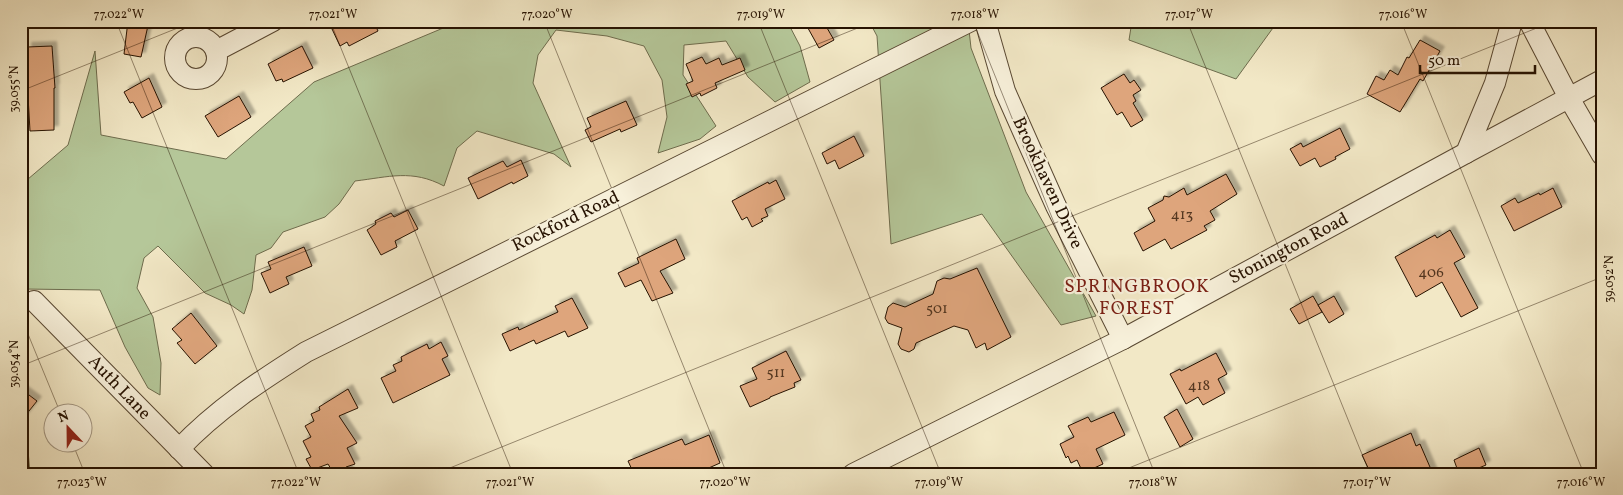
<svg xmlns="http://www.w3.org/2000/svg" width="1623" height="495" viewBox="0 0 1623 495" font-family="Vollkorn,serif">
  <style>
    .green { fill: #b5c799; stroke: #6e6c4d }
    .building { fill: #dea57b; stroke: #261201; filter: url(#shadow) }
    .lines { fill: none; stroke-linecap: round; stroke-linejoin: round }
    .minor-casing { stroke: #594832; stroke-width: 22 }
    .minor { stroke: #f7f0da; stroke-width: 20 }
    .ticks { fill: none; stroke: #261201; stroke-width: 1; stroke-opacity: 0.45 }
    .labels { text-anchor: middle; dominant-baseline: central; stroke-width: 4.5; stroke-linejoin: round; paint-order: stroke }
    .number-label { font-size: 15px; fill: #543720 }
    .street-label { font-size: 18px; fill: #261201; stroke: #f7f0da }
    .neighbourhood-label { font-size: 19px; letter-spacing: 1px; fill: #7a1f14; stroke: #f7f0da }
    .neatline { fill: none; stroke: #261201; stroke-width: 2 }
    .ticks-label { font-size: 12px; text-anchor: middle; fill: #261201 }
  </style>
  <defs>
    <filter id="shadow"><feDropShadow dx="4.5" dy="-4.5" stdDeviation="1" flood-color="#0004"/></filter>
  </defs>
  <rect width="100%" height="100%" fill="#f2e8c6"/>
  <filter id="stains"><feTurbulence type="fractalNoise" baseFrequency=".004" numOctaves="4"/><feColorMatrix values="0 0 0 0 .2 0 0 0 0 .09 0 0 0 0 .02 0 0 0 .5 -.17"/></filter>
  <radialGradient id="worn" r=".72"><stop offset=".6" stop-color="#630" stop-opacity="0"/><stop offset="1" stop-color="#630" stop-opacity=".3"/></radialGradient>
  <!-- green -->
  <g class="green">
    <path d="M460 21H787L800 46 810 82 775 102 748 77 726 41 684 45 683 75 716 126 700 139 658 153 667 117 662 80 644 46 607 36 556 30 538 55 533 83 571 167 554 154 477 131 457 148 444 186C412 169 389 177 355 181L339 204 325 217 283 232 271 248 256 255 252 290 244 314 231 305 205 293 158 246 144 258 137 288 153 317 161 363 160 395 148 388 125 347 100 290 23 289 21 291V185L68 145 95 51 101 135 226 159 314 82Z"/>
    <polygon points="869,21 968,21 971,48 1026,192 1096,316 1061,325 982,214 891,244 877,36"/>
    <polygon points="1132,21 1278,21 1236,79 1129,40"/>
    <polygon points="21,438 27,438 30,474 21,474"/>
  </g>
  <!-- building -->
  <g class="building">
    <polygon points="128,21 149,21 141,57 124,54"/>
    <polygon points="346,21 373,21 378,31 349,46 347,42 340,46 332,29"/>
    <polygon points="804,21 823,21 834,40 819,48"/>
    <polygon points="1420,40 1440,51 1423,81 1420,79 1400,112 1367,94 1376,76 1384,80 1390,70 1398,75 1407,57 1409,58"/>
    <polygon points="52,46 55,88 54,88 54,130 30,131 26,61 28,61 27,47"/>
    <polygon points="302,46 313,68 283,82 282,79 276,81 268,64"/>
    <polygon points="702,57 706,64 719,58 722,65 740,58 745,70 715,83 717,88 701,96 700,93 692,97 686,84 693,81 686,64"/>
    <polygon points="1124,74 1130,83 1134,80 1141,90 1133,95 1136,101 1133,103 1143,120 1131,127 1122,112 1117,115 1101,88"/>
    <polygon points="149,78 162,107 142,118 133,102 130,103 124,92"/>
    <polygon points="239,96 251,117 218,137 205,116"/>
    <polygon points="626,101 637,125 621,132 620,129 591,142 585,130 591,127 587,118"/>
    <polygon points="1340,128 1350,149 1335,157 1336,159 1320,167 1315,158 1300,166 1290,149 1301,143 1303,147"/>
    <polygon points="854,136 864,156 839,169 835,160 827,164 822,153"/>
    <polygon points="521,160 528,176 513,184 512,182 478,199 468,178 503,161 507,167"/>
    <polygon points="1226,174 1237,194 1210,211 1215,220 1204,226 1207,230 1171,249 1165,239 1143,251 1134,233 1155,221 1148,208 1163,200 1164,196 1169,197 1184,188 1187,195"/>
    <polygon points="776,180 785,199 765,209 768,216 761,219 763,221 752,227 747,217 742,220 732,201 768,182 769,184"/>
    <polygon points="1553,188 1562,207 1514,231 1501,206 1515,198 1518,203 1539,193 1540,195"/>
    <polygon points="408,210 418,229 395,241 397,247 381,255 367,230 376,224 375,221 391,213 394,217"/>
    <polygon points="1450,230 1465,257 1454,263 1478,308 1461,317 1442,282 1416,297 1395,257 1435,235 1437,238"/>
    <polygon points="676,239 685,259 660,271 673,293 652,301 641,280 625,287 618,273 639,263 637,258"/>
    <polygon points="304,247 312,266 286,277 289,284 270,293 261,273 271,269 268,262"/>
    <polygon points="977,268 1011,337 987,350 985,343 976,348 968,330 954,326 916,343 914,349 909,352 901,349 898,344 902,328 888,323 885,318 888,307 893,303 905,307 933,294 937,281 944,278 950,279"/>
    <polygon points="1313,296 1322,312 1299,324 1290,309"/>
    <polygon points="1334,296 1344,314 1329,323 1318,305"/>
    <polygon points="572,298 588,328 568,337 565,331 536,344 534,340 510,351 502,334 518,327 519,330 558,312 555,306"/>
    <polygon points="191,313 217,346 195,364 177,343 182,340 172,329"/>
    <polygon points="441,342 448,356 442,359 450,375 393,403 381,378 396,371 393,365 402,361 401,357 427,344 429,349"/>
    <polygon points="786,351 801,380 794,383 795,387 770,397 770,398 750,407 740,386 757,379 752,368"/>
    <polygon points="1216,353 1227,374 1218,379 1225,393 1203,405 1198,397 1186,404 1170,374 1180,369 1181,371"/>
    <polygon points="21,389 37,401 21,421"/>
    <polygon points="348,389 358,408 339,416 357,443 347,448 355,464 346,467 350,474 334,474 328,464 312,470 306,459 311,457 303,441 311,437 305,426 314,421 311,414 320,410 319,407"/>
    <polygon points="1177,409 1193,439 1180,447 1164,417"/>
    <polygon points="1114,412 1125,435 1096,449 1103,464 1083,473 1077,460 1071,463 1068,456 1066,458 1060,444 1074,437 1068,426 1088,417 1091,422"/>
    <polygon points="1411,433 1416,446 1420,444 1433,474 1371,474 1362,455"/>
    <polygon points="709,435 720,463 702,471 700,468 687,474 634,474 628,461 682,439 685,445"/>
    <polygon points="1479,448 1486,465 1474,470 1476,474 1459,474 1454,460"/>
  </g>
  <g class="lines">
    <!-- minor casing -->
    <g class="minor-casing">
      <g id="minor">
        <polyline points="985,21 1005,91 1056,206 1123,339"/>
        <polyline points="1529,21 1569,98 1602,155"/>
        <circle cx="196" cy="58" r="21"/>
        <polyline points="216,51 273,21"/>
        <polyline points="1466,153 1602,80"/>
        <polyline points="34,301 204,474"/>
        <path d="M179 449C217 409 260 381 306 352L971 21"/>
        <polyline points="853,474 1123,339 1466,153 1495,83 1512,21"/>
      </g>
    </g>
    <!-- minor -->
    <use href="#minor" class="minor"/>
  </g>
  <!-- ticks -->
  <path class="ticks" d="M116 21 299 474M330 21 513 474M544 21 727 474M758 21 941 474M973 21 1155 474M1187 21 1370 474M1401 21 1584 474M21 91 195 21M21 317 60 412M21 366 875 21M72 442 85 474M435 474 1554 21M1114 474 1602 277"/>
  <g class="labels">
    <!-- number labels -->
    <g class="number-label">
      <text x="1182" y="215">413</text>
      <text x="1431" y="273">406</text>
      <text x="937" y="309">501</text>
      <text x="776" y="373">511</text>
      <text x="1199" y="386">418</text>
    </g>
    <!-- street labels -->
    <g class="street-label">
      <text transform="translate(1047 183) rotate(65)">Brookhaven Drive</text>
      <text transform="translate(566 222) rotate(-26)">Rockford Road</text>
      <text transform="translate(1289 249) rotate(-28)">Stonington Road</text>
      <text transform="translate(119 388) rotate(46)">Auth Lane</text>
    </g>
    <!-- neighbourhood labels -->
    <g class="neighbourhood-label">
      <text x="1137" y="287">SPRINGBROOK<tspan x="1137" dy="22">FOREST</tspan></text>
    </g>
  </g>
  <!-- margin -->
  <rect width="1623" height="495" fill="none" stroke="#f2e8c6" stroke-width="55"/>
  <!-- north arrow -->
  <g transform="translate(68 428) rotate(338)"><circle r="24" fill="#f7f0da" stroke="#a39783"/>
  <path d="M0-4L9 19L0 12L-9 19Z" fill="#8f2418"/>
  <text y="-8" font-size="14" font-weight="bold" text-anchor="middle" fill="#261201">N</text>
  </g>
  <!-- scale -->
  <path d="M1420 65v8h115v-8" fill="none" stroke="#261201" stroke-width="2.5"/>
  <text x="1428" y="65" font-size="15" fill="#261201" stroke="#f7f0da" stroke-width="4" paint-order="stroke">50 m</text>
  <rect x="28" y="28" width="1568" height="440" class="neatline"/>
  <g class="ticks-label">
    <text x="119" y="18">77.022°W</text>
    <text x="333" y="18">77.021°W</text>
    <text x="547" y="18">77.020°W</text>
    <text x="761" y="18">77.019°W</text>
    <text x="975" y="18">77.018°W</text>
    <text x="1189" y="18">77.017°W</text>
    <text x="1403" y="18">77.016°W</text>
    <text transform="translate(14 89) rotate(-90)" y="4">39.055°N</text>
    <text transform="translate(1609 279) rotate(-90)" y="4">39.052°N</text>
    <text transform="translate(14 364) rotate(-90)" y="4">39.054°N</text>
    <text x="82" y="486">77.023°W</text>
    <text x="296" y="486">77.022°W</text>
    <text x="510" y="486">77.021°W</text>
    <text x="725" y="486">77.020°W</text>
    <text x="939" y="486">77.019°W</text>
    <text x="1153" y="486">77.018°W</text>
    <text x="1367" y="486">77.017°W</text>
    <text x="1581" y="486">77.016°W</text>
  </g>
  <rect width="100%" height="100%" filter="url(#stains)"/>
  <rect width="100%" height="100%" fill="url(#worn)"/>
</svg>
